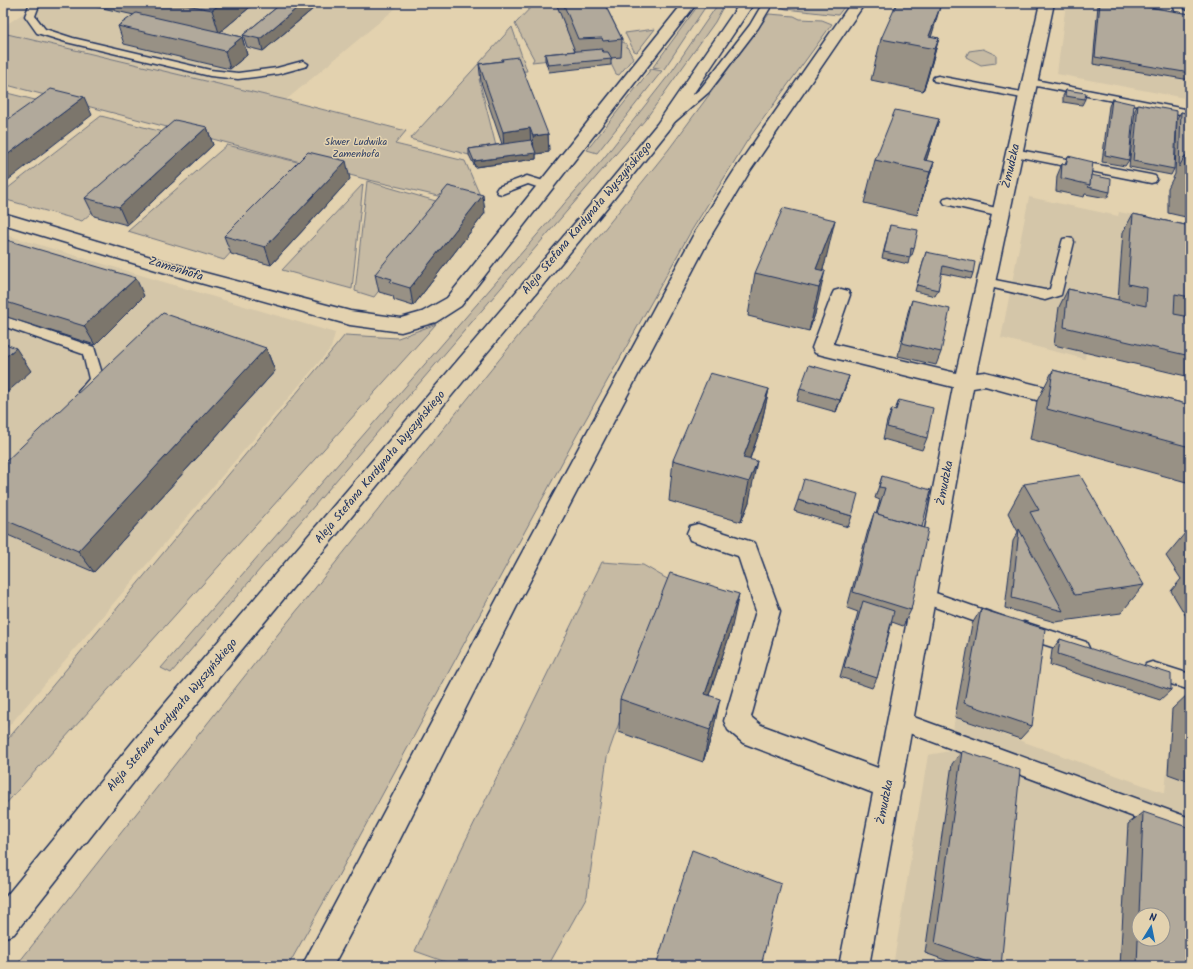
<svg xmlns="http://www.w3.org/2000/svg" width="1193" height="969" viewBox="0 0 1193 969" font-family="Kalam,sans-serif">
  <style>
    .built { fill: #d4c6a9; fill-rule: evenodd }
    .green { fill: #c6baa3; stroke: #707480 }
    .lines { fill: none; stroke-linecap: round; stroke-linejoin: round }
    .service-casing { stroke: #1b2f5e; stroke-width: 3 }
    .minor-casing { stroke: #1b2f5e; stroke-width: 3 }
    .primary-casing { stroke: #1b2f5e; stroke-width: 3 }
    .service { fill: #e3d2af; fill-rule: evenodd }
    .minor { fill: #e3d2af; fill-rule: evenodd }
    .primary { fill: #e3d2af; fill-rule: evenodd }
    .wall { fill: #989185; stroke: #1b2f5e }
    .shaded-wall { fill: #7c766c; stroke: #1b2f5e }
    .building { fill: #b1a99b; stroke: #1b2f5e; fill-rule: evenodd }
    .labels { text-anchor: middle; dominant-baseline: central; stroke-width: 3; stroke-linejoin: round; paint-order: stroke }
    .far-park-label { font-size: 10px; fill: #2c3d65; stroke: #e3d2af }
    .street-label { font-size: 12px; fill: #1b2f5e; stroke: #e3d2af }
  </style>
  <rect width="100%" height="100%" fill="#e3d2af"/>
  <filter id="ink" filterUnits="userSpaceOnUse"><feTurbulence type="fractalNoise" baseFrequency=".025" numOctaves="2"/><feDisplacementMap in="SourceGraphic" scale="8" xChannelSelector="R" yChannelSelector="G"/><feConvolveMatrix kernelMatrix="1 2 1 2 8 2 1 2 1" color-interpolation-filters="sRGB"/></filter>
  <g filter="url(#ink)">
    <!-- built -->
    <g class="built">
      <polygon points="3,3 402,3 286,100 3,33 3,27 25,12 26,9"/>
      <polygon points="1066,3 1115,3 1190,20 1190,99 1057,74"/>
      <polygon points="1029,197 1118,216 1119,212 1167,222 1190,377 1086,352 1085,359 1001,338"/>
      <polygon points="3,234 335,333 331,348 3,733"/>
      <path d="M1172 709 1190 714V966H893L928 755 950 751 955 717 1165 793ZM1139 915H1163V939H1139Z"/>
    </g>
    <!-- green -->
    <g class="green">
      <polygon points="535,3 556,3 578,57 532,62 534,59 515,24"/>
      <polygon points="700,3 708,3 664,69 653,67"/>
      <polygon points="775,3 847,3 838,15 786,9 774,4"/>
      <polygon points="718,4 724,5 715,22 645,120 171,673 161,668 603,159 672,71"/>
      <polygon points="769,14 794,16 800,19 822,20 832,24 747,141 690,233 577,435 336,880 288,966 16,966 274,639 669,149"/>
      <polygon points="512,27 527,71 502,73 504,76 479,79 496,146 469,155 410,139"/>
      <polygon points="655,29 637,52 634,51 625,33"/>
      <polygon points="3,33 286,100 406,131 395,144 465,161 485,207 365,179 3,84"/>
      <polygon points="623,42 625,43 633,58 619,75 616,74 608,58 621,57 615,43"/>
      <polygon points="983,49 996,55 996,63 981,65 966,57 969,51"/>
      <polygon points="651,69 662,71 597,153 587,150"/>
      <polygon points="3,92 55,105 3,143"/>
      <polygon points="101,116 178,136 82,221 3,199 3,192"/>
      <polygon points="227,145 310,165 224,260 128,231"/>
      <polygon points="367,181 446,204 374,297 355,291"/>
      <polygon points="363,184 352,289 282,270"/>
      <polygon points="436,324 3,807 3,745 345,335 398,338"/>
      <polygon points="602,562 643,565 669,580 607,757 587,896 548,966 457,966 415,951 461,850"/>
    </g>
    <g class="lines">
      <!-- service casing -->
      <g class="service-casing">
        <g id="service">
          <polygon points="30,3 40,3 35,16 45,29 73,38 210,70 238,73 277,68 303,61 308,64 307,66 278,74 238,79 210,76 66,42 37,33 25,16"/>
          <polygon points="763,3 773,3 758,28 709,92 671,125 663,125 661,123 663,121 701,88 750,25"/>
          <polygon points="1173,3 1183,3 1184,10 1190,12 1190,19 1176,14"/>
          <polygon points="938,76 1027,93 1033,96 1027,99 934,81 933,79 934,77"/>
          <polygon points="1030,79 1190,110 1190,116 1026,84 1025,82"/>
          <polygon points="1014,149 1151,175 1155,176 1157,179 1155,182 1151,183 1010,155 1008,153 1010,151"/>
          <polygon points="527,176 550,183 552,186 550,189 546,190 528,184 502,194 498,193 496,190 498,187"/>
          <polygon points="949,197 1005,210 1007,213 1005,216 1001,217 945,204 943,201 945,198"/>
          <polygon points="1068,238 1073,239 1074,242 1061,295 1045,300 985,286 980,285 978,282 980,279 985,278 1045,290 1050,289 1062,242 1063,239"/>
          <path d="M3 316 94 347 104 380C99 389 90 399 80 396L78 392 89 379 83 354 3 326Z"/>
          <polygon points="924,589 1004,617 1007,622 1004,627 998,630 918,601 915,596 918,591"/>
          <polygon points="1024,622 1086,642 1089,648 1086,654 1080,656 1018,636 1015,630 1018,624"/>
          <polygon points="1152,662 1190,674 1190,690 1146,676 1143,670 1146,664"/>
          <polygon points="900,712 1190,818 1190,838 893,727 890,721 893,715"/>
        </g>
      </g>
      <!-- minor casing -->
      <g class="minor-casing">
        <g id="minor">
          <polygon points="683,3 697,3 461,306 436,322 401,332 350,325 186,279 3,224 3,213 198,271 350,311 401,318 422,312 447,298"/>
          <polygon points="1040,3 1054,3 976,373 985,372 1069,393 1076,396 1079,401 1076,406 1069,409 985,386 973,388 869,966 839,966 873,793 743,743 728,730 724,721 756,611 738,556 690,540 687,533 690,526 698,524 755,543 780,611 751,717 761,725 878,768 953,387 822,355 815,353 812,348 832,295 834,291 841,289 848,291 850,295 833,344 956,373"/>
        </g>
      </g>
      <!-- primary casing -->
      <g class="primary-casing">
        <g id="primary">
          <polygon points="740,3 754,3 669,130 604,211 163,745 14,934 3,938 3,900 145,727 592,203 657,124"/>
          <polygon points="851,3 865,3 750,171 713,232 520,600 395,849 333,966 302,966 504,586 695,232 734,171"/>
        </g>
      </g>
      <!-- service -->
      <use href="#service" class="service"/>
      <!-- minor -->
      <use href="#minor" class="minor"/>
      <!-- primary -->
      <use href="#primary" class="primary"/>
    </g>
    <!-- wall -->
    <g class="wall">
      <polygon points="80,3 255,3 220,32 242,37 247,55 230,69 124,44 118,26 134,15"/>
      <polygon points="282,3 312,3 314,8 263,51 247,47 243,35"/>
      <polygon points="556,3 604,3 622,39 621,57 611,58 611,65 549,72 545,60 545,54 575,51"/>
      <polygon points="963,3 975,3 974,5"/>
      <polygon points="1099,3 1124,3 1190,14 1190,80 1093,64 1098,5"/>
      <rect x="1188" y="3" width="2" height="7"/>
      <polygon points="932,37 939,38 927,80 923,91 871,80 881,39"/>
      <polygon points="502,59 548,134 549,152 536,154 536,159 475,167 469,155 469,149 502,144 481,82 479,64 502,61"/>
      <polygon points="1066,90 1085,99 1082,105 1063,102 1063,96"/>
      <polygon points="1112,99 1129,160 1125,166 1102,162 1109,106"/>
      <polygon points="1138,104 1174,169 1171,175 1129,167 1135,110"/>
      <polygon points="1181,112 1190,114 1190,218 1168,213 1168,188 1175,174 1177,118"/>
      <polygon points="939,119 926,161 934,162 917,215 864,203 875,160"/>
      <polygon points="207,127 213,145 127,225 94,216 85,198"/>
      <polygon points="1068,156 1110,192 1107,198 1085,194 1084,197 1056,191 1057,176 1062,164 1065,164"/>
      <polygon points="350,179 271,265 231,254 224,236"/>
      <polygon points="485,213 413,306 394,300 393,296 379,292 375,274"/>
      <polygon points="1133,214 1190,226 1190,377 1054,345 1059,307 1068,289 1118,300 1123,232"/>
      <polygon points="890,225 914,249 912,255 910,255 908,264 882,258"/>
      <polygon points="3,239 144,296 95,345 4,316 3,314"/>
      <polygon points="926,252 973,273 971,279 941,273 938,290 935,296 915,291"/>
      <polygon points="825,263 822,271 815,314 809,331 748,316 755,273"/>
      <polygon points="912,300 941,352 936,365 898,356 908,312"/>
      <polygon points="266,348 275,371 94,572 3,533 3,464"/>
      <polygon points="1053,370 1190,405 1190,483 1030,439 1037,401"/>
      <polygon points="849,376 845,388 836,412 797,401 800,389"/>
      <polygon points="769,389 760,430 750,459 749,502 741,522 669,501 673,460"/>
      <polygon points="899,400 927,438 922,450 883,439 887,421 892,409 895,410"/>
      <polygon points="882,476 922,527 911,610 903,626 892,622 877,678 872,688 840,677 858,612 847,608 868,530 874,513 876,514 880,500 875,498"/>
      <polygon points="1024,484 1144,585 1121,613 1055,622 1005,608 1013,541 1018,532 1008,513"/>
      <polygon points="798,500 852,516 848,527 794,511"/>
      <polygon points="1190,527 1190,623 1171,591 1181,579 1166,556"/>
      <polygon points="981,609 1032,726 1020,739 955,717 972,624"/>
      <polygon points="731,631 709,695 713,732 703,762 619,732 620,699"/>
      <polygon points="1060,639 1171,690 1160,700 1050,665 1052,650"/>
      <polygon points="1190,692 1190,782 1168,774 1172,709"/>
      <polygon points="962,751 1001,966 962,966 925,953 952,764"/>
      <polygon points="1143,812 1190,966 1120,966 1128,824"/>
    </g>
    <!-- shaded-wall -->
    <g class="shaded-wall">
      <polygon points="222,3 255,3 219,33 212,10"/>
      <polygon points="303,3 312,3 314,8 263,51 260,39"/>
      <polygon points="940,7 928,48 929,36"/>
      <polygon points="3,10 7,18 3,20"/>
      <polygon points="242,37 247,55 230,69 225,51"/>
      <polygon points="939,38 927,80 923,91 935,49"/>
      <polygon points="84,97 92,115 3,184 3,158"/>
      <polygon points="939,119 926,161 924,160"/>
      <polygon points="207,127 213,145 127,225 119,207"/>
      <polygon points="530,128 531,146 504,150 503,132"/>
      <polygon points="548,134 549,152 536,154 536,159 475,167 474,161 534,153 533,136"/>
      <polygon points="346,161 350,179 271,265 265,247"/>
      <polygon points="934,162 920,205 917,215 930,172"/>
      <polygon points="483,195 485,213 413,306 410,288"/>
      <polygon points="835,220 825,263 816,288 816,269"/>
      <polygon points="825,271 815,314 809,331 819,288"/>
      <polygon points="136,278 144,296 95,345 84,326"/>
      <polygon points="16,348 31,371 3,396 3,359"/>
      <polygon points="266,348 275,371 94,572 78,551"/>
      <polygon points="849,376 845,388 836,412 840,400"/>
      <polygon points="769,389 760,430 742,480 743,458"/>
      <polygon points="757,461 749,502 741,522 749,482"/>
      <polygon points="739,594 731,631 698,727 705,694"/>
      <polygon points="720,699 713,732 703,762 710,730"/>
    </g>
    <!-- building -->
    <g class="building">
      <polygon points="177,3 222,3 212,10"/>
      <polygon points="282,3 303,3 260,39 243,35"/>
      <polygon points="563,3 604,3 622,39 603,41 602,38 578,39"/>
      <polygon points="897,3 920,3 940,7 929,36 939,38 935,49 881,39"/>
      <polygon points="1100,3 1124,3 1190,14 1190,73 1095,57"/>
      <polygon points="136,13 242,37 225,51 118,26"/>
      <polygon points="602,49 603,52 608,52 612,59 548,65 545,54 578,51"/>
      <polygon points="518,57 548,134 533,136 530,128 503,132 479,64 503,61 502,59"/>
      <polygon points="51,89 84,97 3,158 3,123"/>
      <polygon points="1066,90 1086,93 1085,99 1065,96"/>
      <polygon points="1112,99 1134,104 1129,160 1105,155"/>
      <polygon points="1138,104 1177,111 1174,169 1133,161"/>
      <polygon points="895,110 939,119 924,160 934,162 930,172 875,160"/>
      <polygon points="1181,112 1190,114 1190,157 1185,156 1179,167"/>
      <polygon points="175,120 207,127 119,207 85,198"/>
      <polygon points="531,140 536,153 474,161 469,149"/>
      <polygon points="308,152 346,161 265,247 224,236"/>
      <polygon points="1068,156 1093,162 1090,185 1061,178 1062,164 1066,165"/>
      <polygon points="1185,156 1190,157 1190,183 1185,182"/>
      <polygon points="1091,175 1111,179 1110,192 1088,187 1090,185"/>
      <polygon points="448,186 483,195 410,288 390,282 392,279 375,274"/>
      <polygon points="783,208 835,220 816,269 825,271 819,288 755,273"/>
      <polygon points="1133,214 1190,226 1190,297 1175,294 1174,314 1190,317 1190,356 1064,327 1068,289 1146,306 1147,288 1128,284"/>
      <polygon points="890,225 918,230 914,249 911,248 910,257 884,252"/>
      <polygon points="3,239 136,278 84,326 3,301"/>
      <polygon points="926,252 975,262 973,273 943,266 938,290 917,285"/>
      <polygon points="912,300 950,309 941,352 902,343"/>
      <polygon points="163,313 266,348 78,551 3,519 3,464"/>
      <polygon points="3,343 16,348 3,359"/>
      <polygon points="809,365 849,376 840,400 800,389"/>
      <polygon points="1053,370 1190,405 1190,447 1047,409"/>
      <polygon points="710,373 769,389 743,458 757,461 749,482 673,460"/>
      <polygon points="899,400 933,408 927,438 887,427 892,409 896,410"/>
      <polygon points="1080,475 1144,585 1075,595 1030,512 1039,510 1024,484"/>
      <polygon points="882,476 931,490 922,527 877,514 885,488 879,487"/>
      <polygon points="804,479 858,494 852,516 798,500"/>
      <polygon points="874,513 928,529 911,610 853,592"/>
      <polygon points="1019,529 1063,611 1012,598"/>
      <polygon points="670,573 739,594 705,694 720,699 710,730 620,699"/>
      <polygon points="863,601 894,611 877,678 844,667"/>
      <polygon points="981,609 1045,629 1032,726 964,703"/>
      <polygon points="1060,639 1171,674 1171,690 1058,654"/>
      <polygon points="1190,723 1190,758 1188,757"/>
      <polygon points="962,751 1020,770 1001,966 999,966 935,944"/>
      <path d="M1143 812 1190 828V966H1137ZM1139 915H1163V939H1139Z"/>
      <polygon points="692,850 781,884 761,966 656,966"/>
    </g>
  </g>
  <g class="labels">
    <!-- far-park labels -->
    <g class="far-park-label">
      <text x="356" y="142">Skwer Ludwika<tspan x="356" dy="12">Zamenhofa</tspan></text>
    </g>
    <!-- street labels -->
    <g class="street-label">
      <text transform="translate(1011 166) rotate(-77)">Żmudzka</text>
      <text transform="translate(587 218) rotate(-50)">Aleja Stefana Kardynała Wyszyńskiego</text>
      <text transform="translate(176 269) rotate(17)">Zamenhofa</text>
      <text transform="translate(380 467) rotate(-50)">Aleja Stefana Kardynała Wyszyńskiego</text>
      <text transform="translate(945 483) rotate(-79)">Żmudzka</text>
      <text transform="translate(172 715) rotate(-50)">Aleja Stefana Kardynała Wyszyńskiego</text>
      <text transform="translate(885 802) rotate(-79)">Żmudzka</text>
    </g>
  </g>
  <!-- margin -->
  <rect width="1193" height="969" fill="none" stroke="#e3d2af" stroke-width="16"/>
  <rect x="8" y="8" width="1177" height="953" fill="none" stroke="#1b2f5e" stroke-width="1.5" filter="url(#ink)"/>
  <!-- north arrow -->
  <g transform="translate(1151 927) rotate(10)"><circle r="19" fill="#e3d2af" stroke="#93918f"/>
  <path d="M0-3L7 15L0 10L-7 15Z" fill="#1f6fb2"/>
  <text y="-6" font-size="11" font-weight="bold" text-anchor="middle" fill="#1b2f5e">N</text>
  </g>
</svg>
